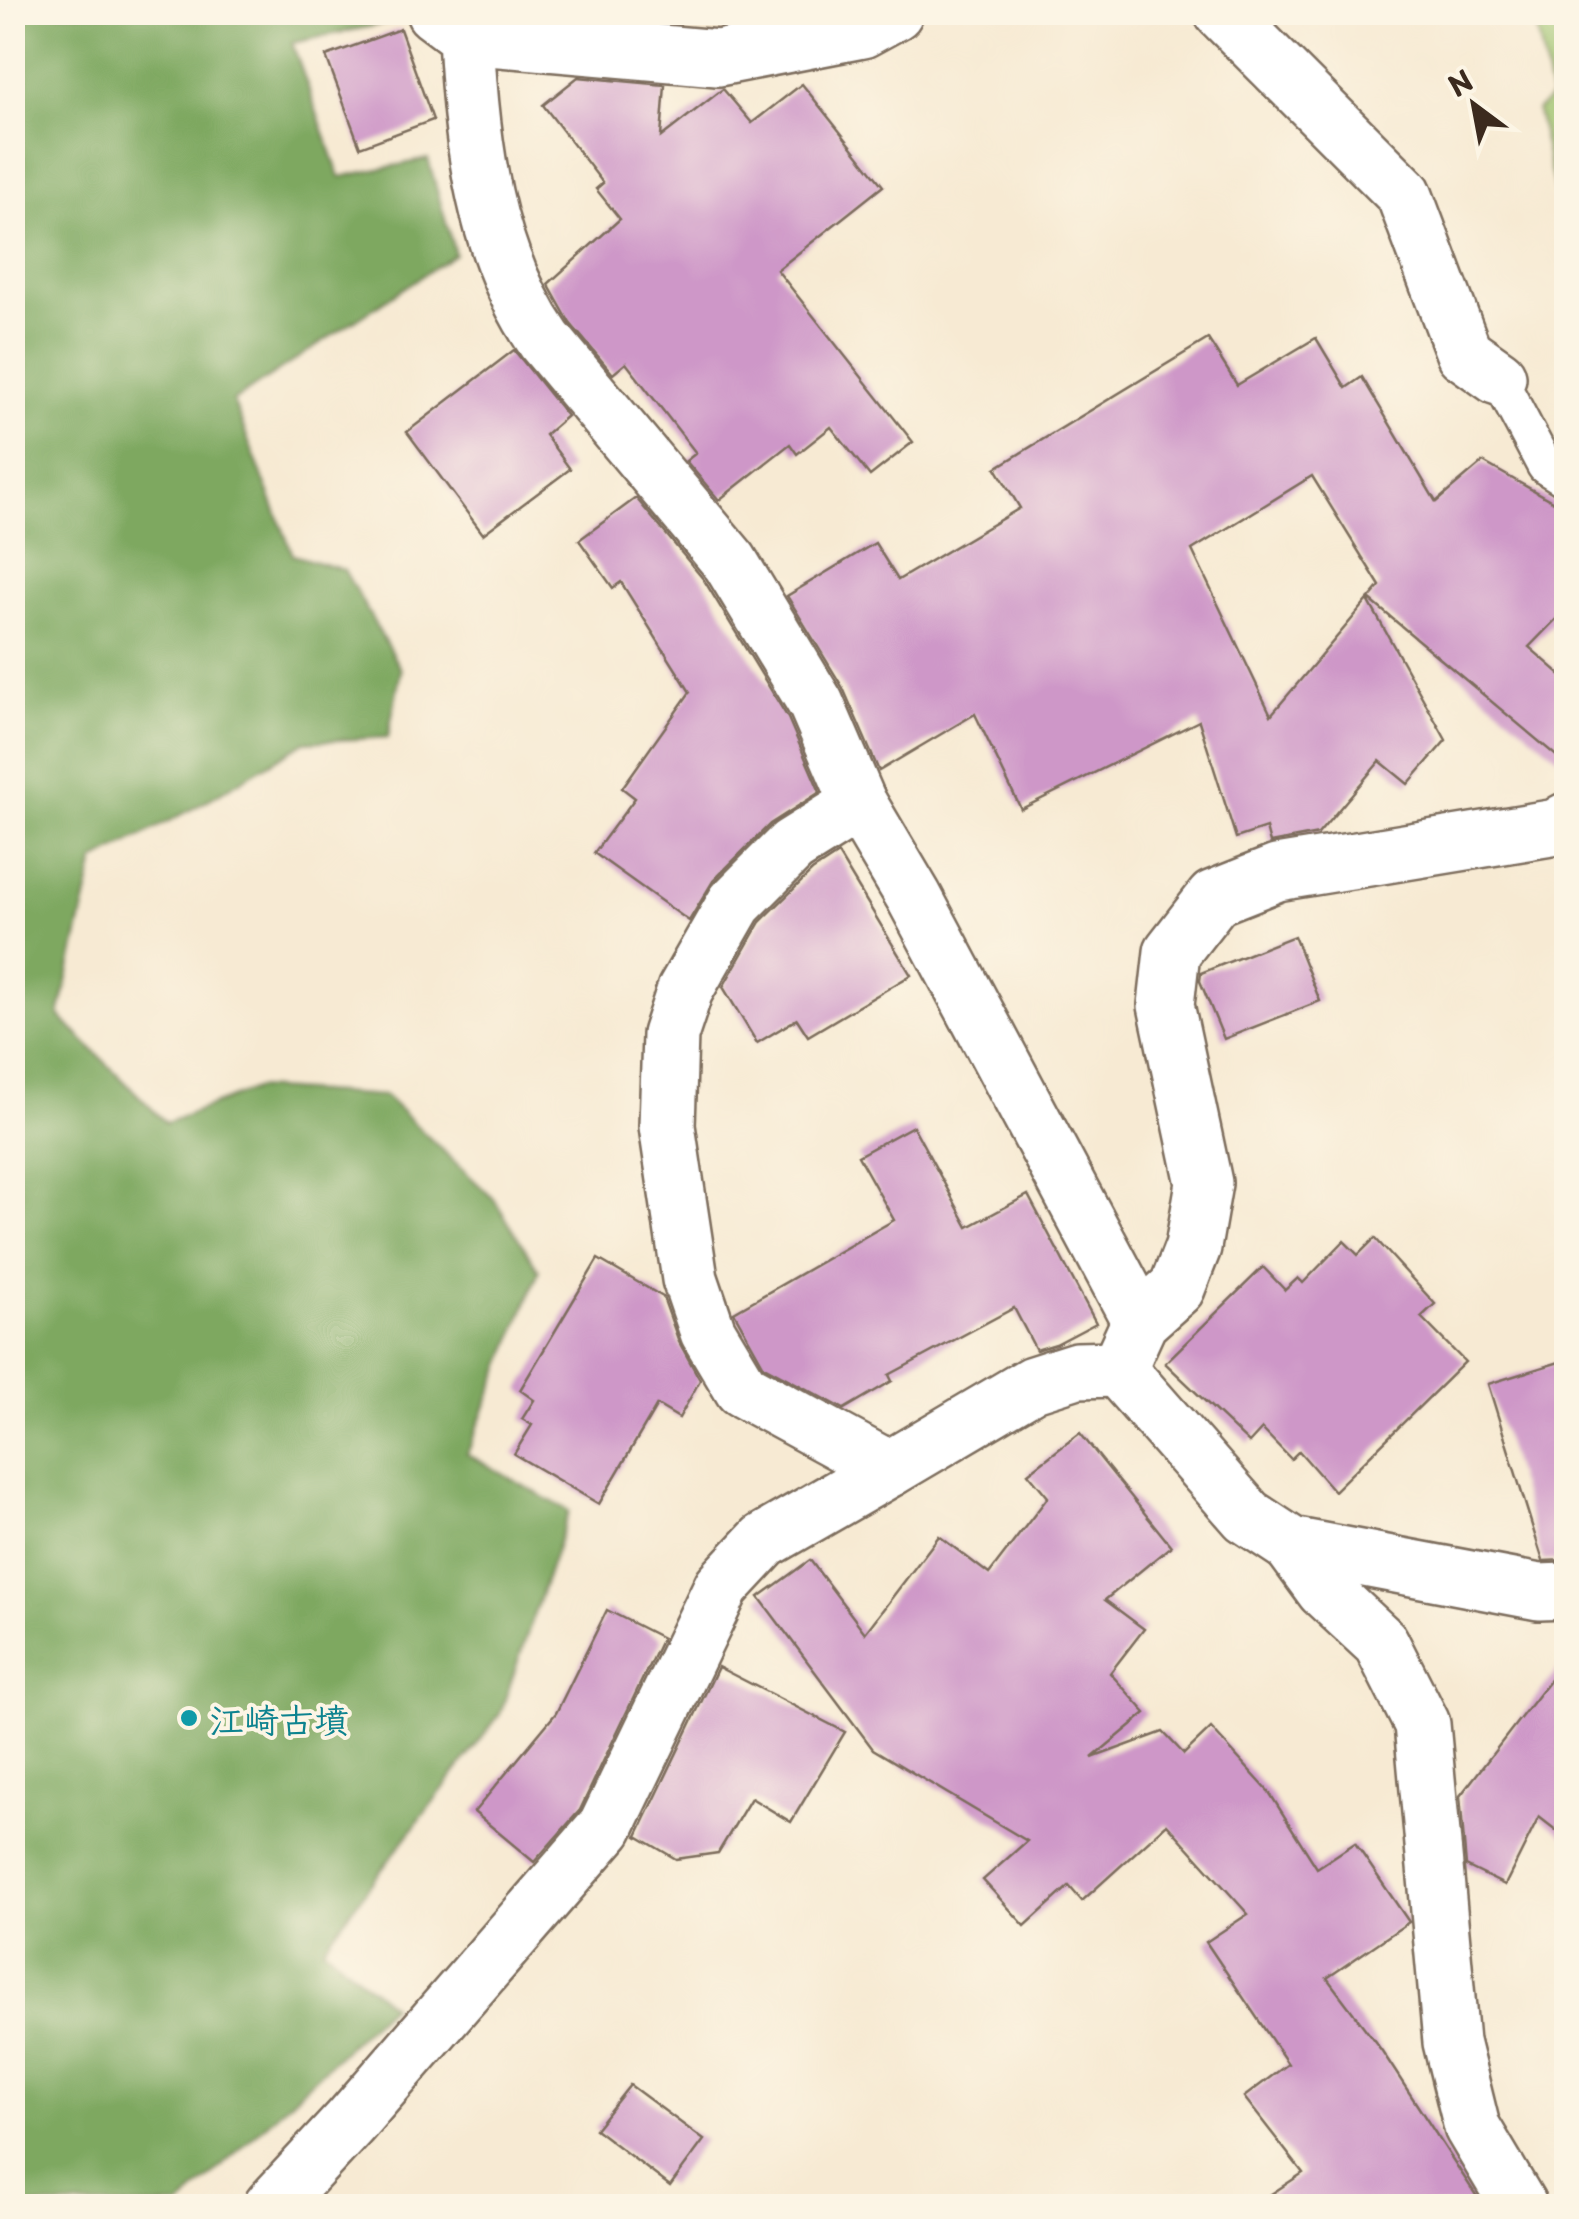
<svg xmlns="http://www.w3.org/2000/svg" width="1579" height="2219" viewBox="0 0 1579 2219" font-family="'Playpen Sans','Klee One',sans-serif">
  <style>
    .green { fill: #9dc26d; stroke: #6c7646; stroke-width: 2.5 }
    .forest { fill: #7ea860; stroke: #5c693f; stroke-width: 2.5 }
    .building { fill: #ce97c8 }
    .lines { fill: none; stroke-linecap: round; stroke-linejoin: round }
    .lane-casing { stroke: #7d6d5d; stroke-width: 40 }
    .street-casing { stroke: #7d6d5d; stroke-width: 60 }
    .lane { stroke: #fff; stroke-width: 35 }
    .street { stroke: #fff; stroke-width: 55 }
    .culture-dot { fill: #0f9aa8; stroke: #fcf5e5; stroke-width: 4 }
    .labels { text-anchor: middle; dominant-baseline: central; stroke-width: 8; stroke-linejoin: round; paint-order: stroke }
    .culture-label { font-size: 35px; font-weight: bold; fill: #0d838f; stroke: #fcf5e5; text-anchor: start }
  </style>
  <rect width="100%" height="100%" fill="#fcf5e5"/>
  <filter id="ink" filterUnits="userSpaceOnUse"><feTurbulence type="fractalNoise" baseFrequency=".01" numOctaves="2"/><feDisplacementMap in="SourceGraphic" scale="20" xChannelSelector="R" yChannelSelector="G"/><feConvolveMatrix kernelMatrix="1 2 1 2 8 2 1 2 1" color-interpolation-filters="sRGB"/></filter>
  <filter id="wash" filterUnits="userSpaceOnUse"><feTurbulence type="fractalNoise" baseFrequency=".0048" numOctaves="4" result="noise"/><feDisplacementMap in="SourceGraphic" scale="40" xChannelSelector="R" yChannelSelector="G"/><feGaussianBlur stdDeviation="2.25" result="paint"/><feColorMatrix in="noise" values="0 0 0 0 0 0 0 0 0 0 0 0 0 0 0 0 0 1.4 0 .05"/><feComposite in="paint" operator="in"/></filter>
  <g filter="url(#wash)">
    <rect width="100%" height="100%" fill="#f7ead3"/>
    <!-- green -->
    <polygon class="green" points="1534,13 1566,13 1566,239 1537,111 1551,97"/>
    <!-- forest -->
    <polygon class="forest" points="12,13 434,13 292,43 340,177 428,159 455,254 233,401 293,555 344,570 401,670 388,737 305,742 203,803 95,861 59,1016 166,1123 257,1088 385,1096 494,1199 539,1271 467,1454 569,1511 500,1714 323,1947 391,2005 180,2206 13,2206"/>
    <g id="blocks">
      <!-- building -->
      <g class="building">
        <polygon points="400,29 433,120 360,147 326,56"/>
        <polygon points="578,77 665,85 661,137 723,89 752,123 802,84 883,186 777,270 913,442 870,476 831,427 797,454 790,444 719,500 686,461 696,453 626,363 613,374 570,323 548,284 620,219 596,189 603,183 543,105"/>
        <polygon points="1316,338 1346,388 1362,377 1436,502 1483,462 1566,509 1566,609 1529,647 1566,679 1566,764 1369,599 1380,586 1312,476 1192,550 1271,715 1368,600 1446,740 1408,784 1380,761 1318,834 1270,843 1266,828 1236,838 1199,721 1021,809 975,714 879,771 843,688 787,596 875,543 898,580 1020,508 996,468 1208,339 1237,385"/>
        <polygon points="514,350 567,416 545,435 570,469 483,534 407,432"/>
        <polygon points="636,498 704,580 788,718 820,792 770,824 713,881 689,921 594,853 635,798 622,788 690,692 621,582 613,588 579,540"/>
        <polygon points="838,854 911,975 808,1036 797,1019 757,1043 723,987 760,922 812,871"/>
        <polygon points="1294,936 1320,1001 1224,1039 1200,981 1201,973"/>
        <polygon points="913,1126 968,1227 1028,1195 1096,1323 1056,1344 1036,1350 1014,1308 889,1375 892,1381 844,1409 764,1366 734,1312 894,1220 858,1156"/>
        <polygon points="1375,1238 1435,1304 1421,1317 1465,1362 1334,1491 1299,1451 1291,1459 1262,1429 1249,1443 1165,1363 1263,1267 1285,1290 1298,1278 1303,1283 1344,1241 1358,1255"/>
        <polygon points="598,1259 663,1297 679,1342 700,1380 679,1418 657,1405 599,1504 514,1454 532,1425 522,1419 534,1400 520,1390"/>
        <polygon points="1566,1360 1566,1560 1543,1561 1488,1384"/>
        <polygon points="1080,1433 1171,1546 1105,1600 1144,1629 1110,1673 1146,1713 1092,1758 1163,1732 1184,1754 1211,1728 1269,1792 1317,1868 1355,1843 1409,1922 1327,1978 1382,2051 1483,2206 1253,2206 1303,2173 1244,2097 1288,2064 1206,1942 1248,1914 1167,1824 1082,1901 1069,1886 1025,1926 983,1880 1027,1841 873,1749 759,1597 810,1560 865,1633 939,1536 989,1574 1048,1497 1028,1473"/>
        <polygon points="607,1610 662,1638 580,1810 534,1862 474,1812 556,1713"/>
        <polygon points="1566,1659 1566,1838 1539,1817 1505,1885 1466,1866 1460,1796"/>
        <polygon points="718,1667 845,1732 791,1822 751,1798 718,1853 676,1859 637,1836"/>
        <polygon points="630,2085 704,2140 670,2186 595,2129"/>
      </g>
    </g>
  </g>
  <g filter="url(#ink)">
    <use href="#blocks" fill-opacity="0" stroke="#7d6d5d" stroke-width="2.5"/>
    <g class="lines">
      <!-- lane casing -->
      <g class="lane-casing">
        <polyline id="lane" points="1498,377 1545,466 1566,479"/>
      </g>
      <!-- street casing -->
      <g class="street-casing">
        <g id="street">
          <path d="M434 12 466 36C471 141 484 253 545 341L730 562 816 704 859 804 914 897 1140 1321"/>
          <polyline points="1222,12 1404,194 1464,353 1498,377"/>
          <polyline points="466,36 718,58 862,30 895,12"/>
          <polyline points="1566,821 1557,827 1277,873 1214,898 1172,952 1166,1005 1204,1183 1193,1247 1177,1288 1140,1321 1118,1369 1247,1516 1291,1545 1539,1592 1566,1591"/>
          <polyline points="889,1469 1033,1384 1077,1370 1118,1369"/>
          <polyline points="1291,1545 1324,1590 1381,1643 1422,1724 1451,2042 1472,2127 1519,2206"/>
          <polyline points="272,2206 350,2122 606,1827 722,1586 764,1541 889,1469 742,1389 708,1332 690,1279 667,1126 670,1035 685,990 735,903 792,846 859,804"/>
        </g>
      </g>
      <!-- lane -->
      <use href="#lane" class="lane"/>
      <!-- street -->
      <use href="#street" class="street"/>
    </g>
  </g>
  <!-- markers -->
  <circle class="culture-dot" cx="189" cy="1718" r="10"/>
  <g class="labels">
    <!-- culture labels -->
    <g class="culture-label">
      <text x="209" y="1718">江崎古墳</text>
    </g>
  </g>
  <!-- margin -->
  <rect width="1579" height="2219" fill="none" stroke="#fcf5e5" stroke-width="50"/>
  <!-- north arrow -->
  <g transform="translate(1474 105) rotate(328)" stroke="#fcf5e5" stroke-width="8" paint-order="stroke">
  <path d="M0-8L18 38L0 25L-18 38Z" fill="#3b2a1e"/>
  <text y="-15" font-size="28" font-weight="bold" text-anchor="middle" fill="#3b2a1e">N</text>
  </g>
</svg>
